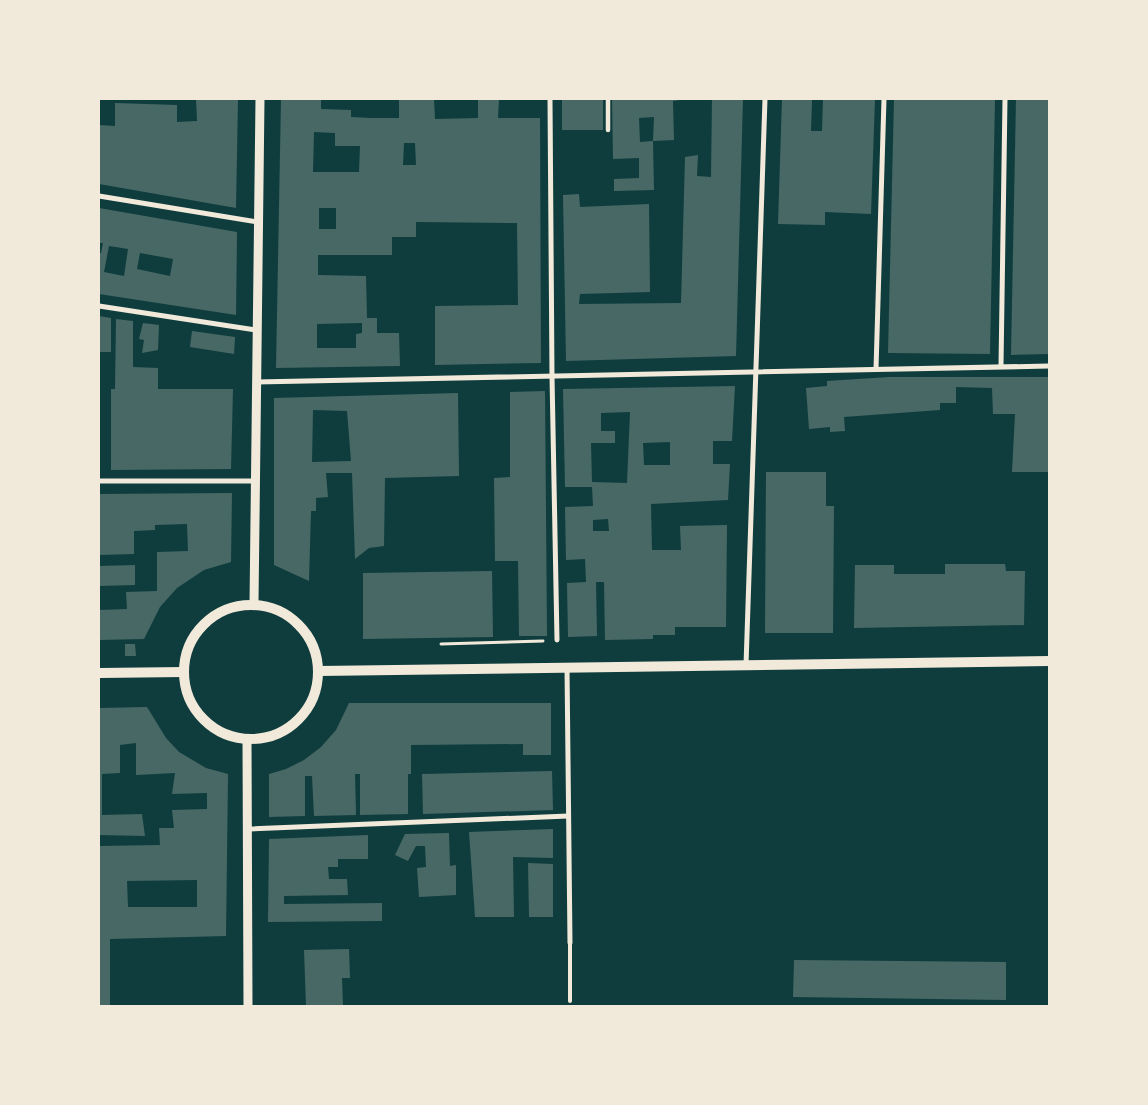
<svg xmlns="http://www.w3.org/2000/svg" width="1148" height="1105" viewBox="0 0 1148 1105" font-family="Manrope,sans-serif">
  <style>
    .building { fill: #486865; fill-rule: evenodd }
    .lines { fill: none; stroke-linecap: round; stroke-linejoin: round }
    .path { stroke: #f1e9da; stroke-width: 3 }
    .service { stroke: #f1e9da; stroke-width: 4 }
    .pedestrian { stroke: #f1e9da; stroke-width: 4.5 }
    .minor { stroke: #f1e9da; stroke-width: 5 }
    .tertiary { stroke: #f1e9da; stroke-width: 9 }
    .secondary { stroke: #f1e9da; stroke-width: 10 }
  </style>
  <rect width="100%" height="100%" fill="#0f3d3e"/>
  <!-- building -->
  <g class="building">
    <polygon points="196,99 238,99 236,208 99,184 99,125 115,126 115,103 177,105 177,122 197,121"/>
    <path d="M281 99H321V109L351 110V117L371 118H399V99H434L435 119 478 118V99H499L498 118H540L541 363 435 365V306L518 305 517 223 416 222V237H392V255H318V275L366 276 367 318H377V333H399L400 366 276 368ZM314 132 335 133V146H360L359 172H313ZM404 143H415L416 165H403ZM319 208H336V229H319ZM362 323V333L356 334V348H317V324Z"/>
    <rect x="562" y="99" width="41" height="31"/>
    <polygon points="612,99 686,99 673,101 674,140 653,141 654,117 639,118 640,142 653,141 654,190 614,191 614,179 639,178 639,158 613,159"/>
    <polygon points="712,99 743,99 736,356 566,361 563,195 579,194 580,207 649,204 650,292 580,294 579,304 681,303 685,157 698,155 697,176 711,177"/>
    <polygon points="782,99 812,99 811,131 822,131 823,99 875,99 871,214 825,212 825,225 778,224"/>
    <polygon points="894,99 995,99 990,354 888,353"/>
    <polygon points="1016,99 1049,99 1049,354 1011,355"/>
    <path d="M99 208 237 232 236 315 99 294V253H101L103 243H99ZM109 246 128 249 124 276 104 272ZM140 253 173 259 170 276 137 269Z"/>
    <polygon points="99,316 111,318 111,352 99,352"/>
    <polygon points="116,319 133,321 133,367 158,368 158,389 233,389 231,469 111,470 111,389 115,389"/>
    <polygon points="143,323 159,325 158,350 142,353 144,340 139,339"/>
    <polygon points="192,331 235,337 234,354 190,347"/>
    <polygon points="889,377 1049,377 1049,472 1012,472 1015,414 993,414 992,388 956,387 956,403 940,403 940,410 844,417 845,431 830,432 830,427 809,429 806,388 827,386 827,381"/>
    <path d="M735 386 732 441H713V464H730L728 500 651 504 652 550H681L680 526 727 525 726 627H675V635H653V639L605 640 604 582H596L597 636 568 637 567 583 586 582 585 559 566 560 565 507 593 506 592 487H565L563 389ZM630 412 627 483 592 482 591 443H615V431H601V413ZM670 442V465H644L643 443ZM608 519 609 531H593V520Z"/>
    <polygon points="545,391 547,636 519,636 518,561 495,561 494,478 510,477 510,392"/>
    <path d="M458 393 459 476 385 478 384 546 369 548 355 559 352 473H326L328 497 316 498V511H311L309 581 274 565V398ZM313 410 347 411 351 461 312 462Z"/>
    <polygon points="766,472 826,472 826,506 834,506 833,633 765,633"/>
    <polygon points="232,493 231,562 204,570 177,588 160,607 144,639 99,640 99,610 127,609 126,592 157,591 157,552 188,551 187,524 155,525 155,530 134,531 134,554 99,555 99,494"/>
    <polygon points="945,564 1005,564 1006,571 1025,571 1024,625 854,628 855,565 894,565 894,574 945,574"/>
    <polygon points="135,565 135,585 99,586 99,566"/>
    <polygon points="492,571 493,637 363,639 363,573"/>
    <polygon points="125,644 135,644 136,656 125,656"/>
    <polygon points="349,703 551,703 551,755 523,755 523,744 411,745 411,774 408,774 408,814 360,815 360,774 355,774 356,815 314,816 312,776 305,776 305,816 269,817 269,774 286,769 304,760 321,747 336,730"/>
    <path d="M147 707 166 738 179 752 206 768 228 774 226 936 110 939V1006H99V846L160 845 159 828H174L172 810 207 809V793L172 794 175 773 136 775V743L120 745V773L102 774V815L142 814 145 836 99 835V708ZM197 880V907H128L127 881Z"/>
    <polygon points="552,771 553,810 423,814 422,774"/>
    <polygon points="553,829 553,858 513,857 514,917 475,917 469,832"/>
    <polygon points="449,833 450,866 456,865 456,895 419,897 417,868 426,867 425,846 416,846 408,861 395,855 405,834"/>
    <polygon points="368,835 368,859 338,859 338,867 328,867 329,879 347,879 348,895 284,896 284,904 382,903 382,921 268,922 269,839"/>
    <polygon points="528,863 553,864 553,917 529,917"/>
    <polygon points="349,949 350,978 342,978 343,1006 306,1006 304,950"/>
    <polygon points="794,960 1006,962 1006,1000 793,997"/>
  </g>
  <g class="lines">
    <!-- path -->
    <polyline class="path" points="441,644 543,641"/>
    <!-- service -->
    <polyline class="service" points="570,943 570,1001"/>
    <!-- pedestrian -->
    <polyline class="pedestrian" points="608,99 608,130"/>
    <!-- minor -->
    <g class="minor">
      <polyline points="550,99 552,376 557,640"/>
      <polyline points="99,196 258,222"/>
      <polyline points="99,306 256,330"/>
      <polyline points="1001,366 1005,99"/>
      <polyline points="876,369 884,99"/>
      <polyline points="256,382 1049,366"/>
      <polyline points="99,481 254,481"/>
      <polyline points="746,665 765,99"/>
      <polyline points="567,667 570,943"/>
      <polyline points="248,829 568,816"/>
    </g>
    <!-- tertiary -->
    <g class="tertiary">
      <polyline points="254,604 260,99"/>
      <polyline points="247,739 248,1006"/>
    </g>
    <!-- secondary -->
    <g class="secondary">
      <circle cx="251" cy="672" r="67"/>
      <polyline points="319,671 1049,661"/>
      <polyline points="99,673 184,672"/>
    </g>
  </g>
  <!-- border -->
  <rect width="1148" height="1105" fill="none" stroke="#f1e9da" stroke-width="200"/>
</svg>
